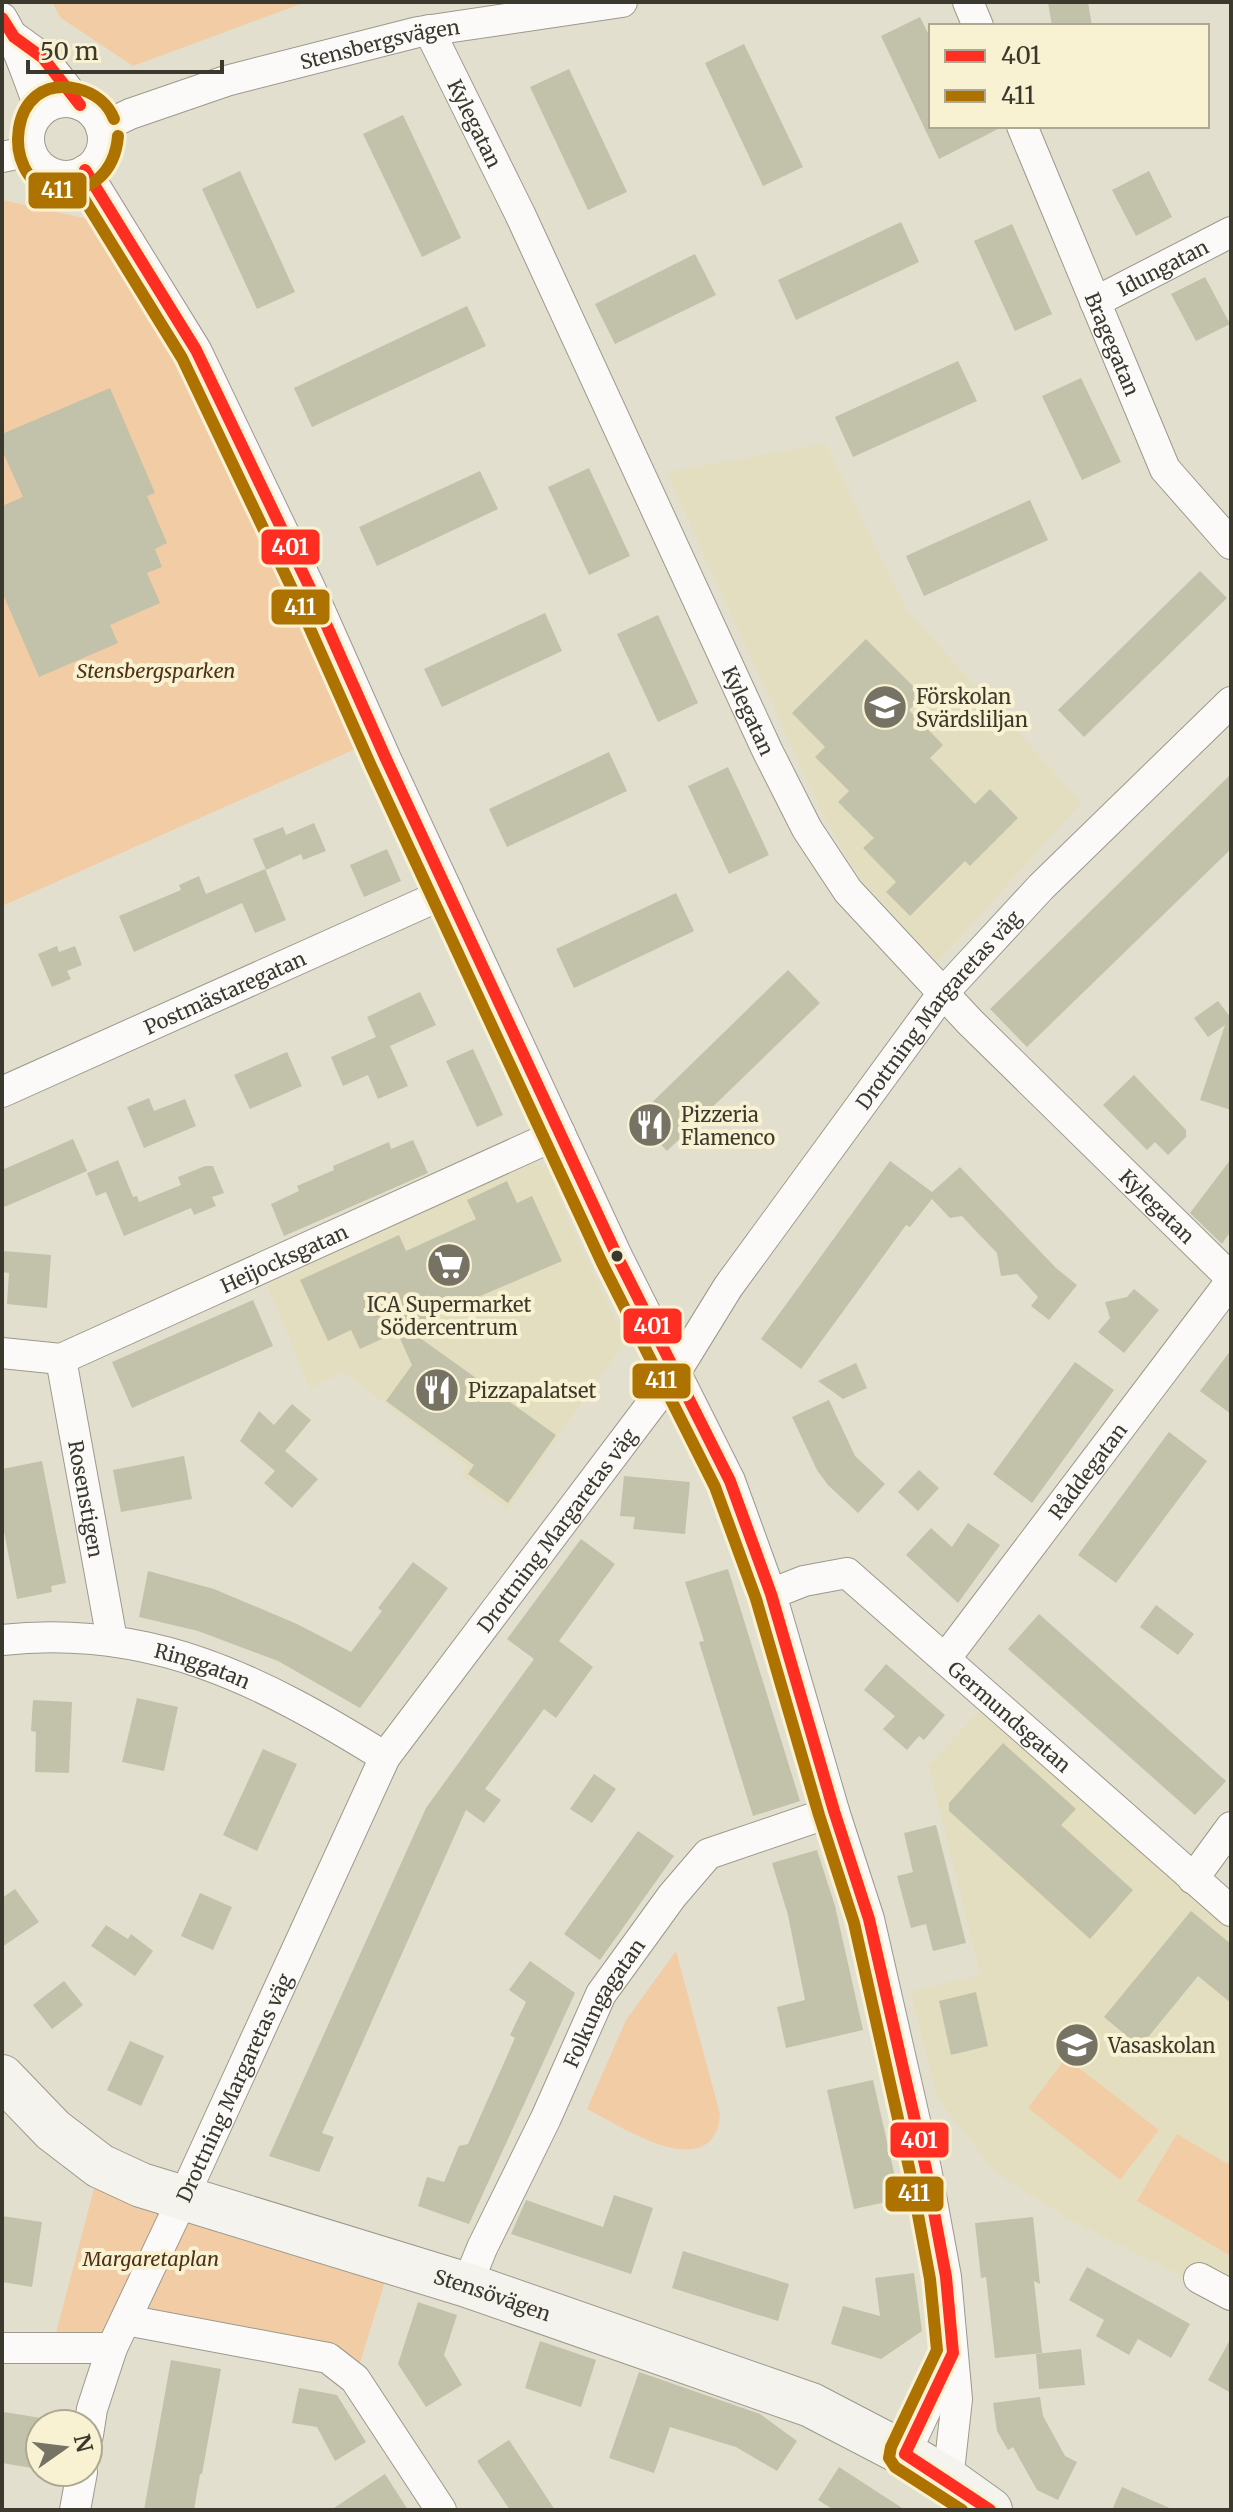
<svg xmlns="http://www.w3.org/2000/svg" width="1233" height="2512" viewBox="0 0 1233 2512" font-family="Merriweather,serif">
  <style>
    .built { fill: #e4dec1 }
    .green { fill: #f2cca5 }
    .building { fill: #c1c2a9 }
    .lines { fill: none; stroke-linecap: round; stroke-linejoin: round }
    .street-casing { stroke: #9c998c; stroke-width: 32 }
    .secondary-casing { stroke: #9c998c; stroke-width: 46 }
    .street { stroke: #fbfaf8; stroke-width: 30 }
    .secondary { stroke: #f5f3ed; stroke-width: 44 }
    .bus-1-casing { stroke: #f8f2d3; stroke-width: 18 }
    .bus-2-casing { stroke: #f8f2d3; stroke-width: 18 }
    .bus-1 { stroke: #ff2e22; stroke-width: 12 }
    .bus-2 { stroke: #ae7200; stroke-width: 12 }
    .bus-dot { fill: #3b392d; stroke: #f8f2d3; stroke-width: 3 }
    .labels { text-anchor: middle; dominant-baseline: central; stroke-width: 8; stroke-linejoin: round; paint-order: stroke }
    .street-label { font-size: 20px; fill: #3b392d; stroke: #f8f2d3 }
    .park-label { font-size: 20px; font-style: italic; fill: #4f3116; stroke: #f8f2d3 }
    .poi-label { font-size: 20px; fill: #3b392d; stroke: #f8f2d3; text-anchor: start }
    .line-badge { stroke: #f8f2d3; stroke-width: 3 }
    .badge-label { font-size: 22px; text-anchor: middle; font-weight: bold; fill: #fff }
  </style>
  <rect width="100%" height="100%" fill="#e3dfce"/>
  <!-- built -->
  <g class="built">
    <polygon points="825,443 909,613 1082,802 938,962 861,880 826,822 666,472"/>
    <polygon points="525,1160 547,1167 577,1240 626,1340 507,1509 461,1475 467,1465 343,1372 310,1389 267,1285"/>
    <polygon points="990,1700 1231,1911 1231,2301 1065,2217 996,2173 937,2098 910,1992 980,1975 928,1765"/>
  </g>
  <!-- green -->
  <g class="green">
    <polygon points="52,2 306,2 133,66 61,18"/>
    <polygon points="2,200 102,222 180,364 362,746 2,906"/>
    <path d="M676 1951 720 2114C719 2119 719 2127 716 2132 695 2177 615 2123 587 2109L626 2020Z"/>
    <polygon points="1066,2058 1159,2130 1120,2180 1028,2108"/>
    <polygon points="1177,2134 1231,2166 1231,2256 1137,2201"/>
    <polygon points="100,2166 391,2262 355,2379 126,2321 112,2348 52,2348"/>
  </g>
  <!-- building -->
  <g class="building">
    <polygon points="1048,2 1088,2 1092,26 1052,26"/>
    <polygon points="920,17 931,39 931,126 1004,126 939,159 881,36"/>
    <polygon points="744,44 803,167 763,186 705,63"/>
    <polygon points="569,69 627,192 588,210 530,87"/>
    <polygon points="403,115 461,238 422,257 363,134"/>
    <polygon points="240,171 295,292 257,309 202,189"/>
    <polygon points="1149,171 1172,217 1136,236 1112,190"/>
    <polygon points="901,222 919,262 796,320 778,280"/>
    <polygon points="1012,224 1052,314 1015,331 974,241"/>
    <polygon points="695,254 716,295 615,344 595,304"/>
    <polygon points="1205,277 1230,324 1196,341 1171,294"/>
    <polygon points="467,306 486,346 312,427 294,388"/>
    <polygon points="958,361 977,401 853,457 835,417"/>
    <polygon points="1081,378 1121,462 1082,480 1042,396"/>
    <polygon points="110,388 155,493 147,496 167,543 155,549 162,567 147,573 160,603 110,625 118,643 39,677 2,592 2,506 23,497 2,450 2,434"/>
    <polygon points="589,468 630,556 589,575 548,487"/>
    <polygon points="480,471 498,509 377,566 359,527"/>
    <polygon points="1030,500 1048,540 924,596 906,556"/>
    <polygon points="1200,571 1227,598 1084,737 1058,710"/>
    <polygon points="545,613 562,651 442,707 424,669"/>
    <polygon points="658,615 698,703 658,722 617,634"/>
    <polygon points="866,639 923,696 909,710 943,745 930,758 975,804 990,789 1018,818 970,866 965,861 910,916 886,892 896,882 863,848 874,838 838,802 849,791 815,757 825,747 792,713"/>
    <polygon points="609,752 627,791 507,847 489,809"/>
    <polygon points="728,767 769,855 729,874 688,786"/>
    <polygon points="1231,774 1231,849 1027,1047 990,1009"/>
    <polygon points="314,823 326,851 303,860 301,854 266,870 253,839 283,827 286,835"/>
    <polygon points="387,849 401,881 364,897 350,865"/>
    <polygon points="265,869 286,920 255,933 242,903 134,952 119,916 181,890 179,885 199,876 206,894"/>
    <polygon points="676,893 694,931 574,988 556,949"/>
    <polygon points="57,946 59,952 75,946 82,965 67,971 71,979 52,987 38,954"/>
    <polygon points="788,970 820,1003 667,1151 636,1118"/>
    <polygon points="420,992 436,1025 390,1046 408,1086 378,1099 368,1075 343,1086 331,1057 376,1037 367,1017"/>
    <polygon points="1218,1001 1231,1018 1231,1110 1200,1100 1225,1025 1208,1037 1194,1018"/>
    <polygon points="473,1049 503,1115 477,1127 446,1061"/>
    <polygon points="287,1052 302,1086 250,1109 234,1075"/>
    <polygon points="1134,1075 1186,1130 1186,1137 1168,1155 1155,1142 1147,1150 1103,1105"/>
    <polygon points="149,1098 154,1111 185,1099 196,1126 144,1148 127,1107"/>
    <polygon points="73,1139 87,1171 2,1208 2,1170"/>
    <polygon points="413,1140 428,1173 284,1236 271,1204 299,1191 297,1186 334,1170 333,1166 389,1142 391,1149"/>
    <polygon points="1231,1159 1231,1231 1222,1244 1190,1213"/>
    <polygon points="118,1160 133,1197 137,1196 139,1202 181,1185 178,1177 205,1166 213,1166 224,1193 212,1197 216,1206 194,1215 191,1208 124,1236 106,1192 96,1196 87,1173"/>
    <polygon points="890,1161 932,1192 960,1167 1056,1268 1077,1285 1049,1320 1031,1306 1038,1297 1017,1274 1001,1276 997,1253 975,1230 962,1216 950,1218 932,1199 910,1227 906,1225 801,1369 761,1339"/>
    <polygon points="507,1181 517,1203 532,1196 562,1261 406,1328 556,1435 508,1503 468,1474 474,1465 386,1401 412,1365 397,1332 360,1349 351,1330 328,1341 300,1280 399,1235 406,1251 476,1219 467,1200"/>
    <polygon points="3,1251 51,1255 47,1308 7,1304 9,1273 2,1272"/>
    <polygon points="1134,1289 1159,1310 1124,1353 1098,1332 1110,1318 1105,1302 1127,1297"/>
    <polygon points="253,1300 273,1346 132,1408 112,1362"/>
    <polygon points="1231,1350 1231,1414 1200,1391"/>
    <polygon points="1075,1362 1114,1390 1032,1503 993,1474"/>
    <polygon points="856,1363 867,1388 843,1399 818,1381"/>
    <polygon points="829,1400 855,1456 885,1484 858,1513 828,1485 817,1470 792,1417"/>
    <polygon points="292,1404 311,1420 285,1451 318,1479 292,1508 264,1483 275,1471 240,1441 259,1411 274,1425"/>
    <polygon points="1169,1432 1207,1461 1116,1583 1078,1555"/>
    <polygon points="184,1456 192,1499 121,1512 113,1470"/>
    <polygon points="42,1461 66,1583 51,1586 52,1592 17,1599 2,1521 2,1469"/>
    <polygon points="919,1470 939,1488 918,1511 898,1492"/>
    <polygon points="624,1476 690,1482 685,1534 633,1529 635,1517 620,1516"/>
    <polygon points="968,1523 1000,1545 958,1603 906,1555 931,1528 952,1547"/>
    <polygon points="581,1539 615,1564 559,1641 593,1667 556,1718 544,1709 485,1789 501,1800 484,1823 466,1810 322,2133 334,2137 319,2172 269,2156 426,1808 534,1659 507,1639"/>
    <polygon points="413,1562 448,1588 360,1708 278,1661 198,1631 139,1617 148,1571 214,1589 297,1624 351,1652 382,1611 378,1608"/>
    <polygon points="728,1569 800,1801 753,1816 699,1642 704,1641 685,1582"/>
    <polygon points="1156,1605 1194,1634 1178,1655 1140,1627"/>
    <polygon points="1039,1614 1226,1781 1195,1815 1008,1649"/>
    <polygon points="886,1664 945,1715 924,1740 919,1736 907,1750 883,1729 895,1716 864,1690"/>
    <polygon points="137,1698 178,1707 164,1771 122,1762"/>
    <polygon points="33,1700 72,1702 69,1773 35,1772 36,1732 31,1731"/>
    <polygon points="1003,1743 1076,1809 1061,1825 1133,1890 1090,1939 949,1811 949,1803"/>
    <polygon points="263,1749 297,1764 257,1851 223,1835"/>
    <polygon points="594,1774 616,1789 592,1823 570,1809"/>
    <polygon points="936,1825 966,1943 933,1951 926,1924 911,1928 897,1876 913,1872 904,1833"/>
    <polygon points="638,1831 674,1856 600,1960 564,1934"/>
    <polygon points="817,1850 835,1906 863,2030 786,2048 777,2007 805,2000 788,1915 772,1863"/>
    <polygon points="15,1889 39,1922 2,1947 2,1898"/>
    <polygon points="200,1893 232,1907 213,1950 181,1936"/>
    <polygon points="1191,1911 1231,1944 1231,2003 1198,1976 1140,2047 1104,2017"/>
    <polygon points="106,1925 128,1939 131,1934 153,1951 135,1976 91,1946"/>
    <polygon points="530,1961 575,1993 469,2224 418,2206 427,2177 444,2182 459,2146 468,2144 515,2038 510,2035 526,2002 509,1990"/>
    <polygon points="64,1981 83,2005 52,2029 33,2005"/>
    <polygon points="976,1992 988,2046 951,2055 939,2001"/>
    <polygon points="130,2041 164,2056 141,2106 107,2090"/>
    <polygon points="873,2080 900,2199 854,2209 827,2090"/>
    <polygon points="614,2195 653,2208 631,2274 511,2234 526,2200 603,2227"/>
    <polygon points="2,2216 42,2222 32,2287 2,2282"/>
    <polygon points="1033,2217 1040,2284 1034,2281 1042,2353 995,2358 986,2277 981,2278 975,2223"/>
    <polygon points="683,2251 789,2284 778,2321 672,2288"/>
    <polygon points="1087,2267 1190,2324 1171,2358 1138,2339 1129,2355 1096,2336 1104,2320 1069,2300"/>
    <polygon points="914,2273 922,2331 881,2359 831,2344 843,2306 880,2316 875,2278"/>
    <polygon points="418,2302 457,2315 444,2355 462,2385 426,2407 398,2364"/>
    <polygon points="1231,2338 1231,2393 1208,2380"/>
    <polygon points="540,2341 596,2360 581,2407 525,2388"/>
    <polygon points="1081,2349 1085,2385 1039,2389 1036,2354"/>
    <polygon points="171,2360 221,2369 202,2474 200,2474 194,2510 144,2510"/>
    <polygon points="639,2372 760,2414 797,2441 777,2471 736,2447 670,2427 654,2473 609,2458"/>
    <polygon points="299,2388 337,2395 366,2442 335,2461 317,2427 292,2423"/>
    <polygon points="1040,2397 1043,2416 1065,2456 1077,2462 1058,2500 1037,2490 1013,2447 1008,2450 997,2431 993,2403"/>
    <polygon points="4,2412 41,2418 32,2468 2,2463"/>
    <polygon points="509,2440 555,2510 510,2510 477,2461"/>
    <polygon points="839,2467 905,2510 834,2510 818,2500"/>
    <polygon points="385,2474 408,2510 331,2510"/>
    <polygon points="1122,2487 1174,2510 1112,2510"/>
  </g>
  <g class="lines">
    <!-- street casing -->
    <g class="street-casing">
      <g id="street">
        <polyline points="968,2 978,26"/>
        <path d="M2 18C19 46 28 80 41 111"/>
        <path id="s1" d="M429 30 520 214 767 750 807 829 848 891 970 1022 1231 1278"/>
        <polyline points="14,37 43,58 80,105"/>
        <circle cx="66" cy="139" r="37"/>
        <path id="s2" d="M1022 126 1165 469 1231 544"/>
        <path id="s3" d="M101 128 130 114 226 81 418 32 622 2"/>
        <polyline points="2,157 31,151"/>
        <polyline points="85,170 196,350 310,588 386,759 617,1256 730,1481 771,1594 834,1811 869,1919 926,2169 946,2277 957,2399 948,2480"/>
        <path id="s4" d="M1095 302 1231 232"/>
        <path id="s5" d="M2 1092 448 892"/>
        <path id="s6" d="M2 1353 61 1359 560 1133"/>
        <path id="s7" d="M61 1359 112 1640"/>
        <path id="s8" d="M771 1594 804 1581 847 1573 1231 1911"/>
        <path id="s9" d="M2 1640C152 1624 261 1680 385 1757"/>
        <path id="s10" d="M945 1659 1231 1281"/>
        <polyline points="1193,1879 1231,1827"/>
        <polyline points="1199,2278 1231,2295"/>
        <path id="s11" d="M467 2285 482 2248 546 2118 601 1994 672 1896 708 1854 834 1811"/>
        <polyline points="126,2320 328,2358 355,2379 441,2510"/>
        <polyline points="2,2348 112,2348"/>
        <path id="s12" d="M88 2435 92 2409 112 2348 183 2198 385 1757 675 1373 728 1287 943 993 1041 887 1231 702"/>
        <polyline points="905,2454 952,2354"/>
        <polyline points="75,2510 82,2472"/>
      </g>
    </g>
    <!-- secondary casing -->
    <g class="secondary-casing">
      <g id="secondary">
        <path id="s13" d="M2 2077 53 2130 100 2166 141 2185 467 2285 811 2405 905 2454 948 2480 990 2510"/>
      </g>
    </g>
    <!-- street -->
    <use href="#street" class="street"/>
    <!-- secondary -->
    <use href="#secondary" class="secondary"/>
    <!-- bus-1 casing -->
    <g class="bus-1-casing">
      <g id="bus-1">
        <polyline points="2,18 14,37 43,58 80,105"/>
        <polyline points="85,170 196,350 310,588 386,759 617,1256 730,1481 771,1594 834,1811 869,1919 926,2169 946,2277 953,2353 905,2454 990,2510"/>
      </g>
    </g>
    <!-- bus-2 casing -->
    <g class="bus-2-casing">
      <g id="bus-2">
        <path d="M114 119C108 104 95 93 78 89 7 71 0 179 52 190 90 196 115 172 118 136"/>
        <polyline points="71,178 182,358 295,595 371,766 602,1263 715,1487 756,1599 819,1815 854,1923 910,2172 930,2279 937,2350 891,2447 889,2458 895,2467 962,2510"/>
      </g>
    </g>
    <!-- bus-1 -->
    <use href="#bus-1" class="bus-1"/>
    <!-- bus-2 -->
    <use href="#bus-2" class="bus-2"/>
  </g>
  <!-- icons -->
  <defs>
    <g id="school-disc" transform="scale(2.3)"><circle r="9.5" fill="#767365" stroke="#f8f2d3"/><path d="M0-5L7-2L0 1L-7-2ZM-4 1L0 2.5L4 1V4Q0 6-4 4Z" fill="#fff"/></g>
    <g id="restaurant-disc" transform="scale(2.3)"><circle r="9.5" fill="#767365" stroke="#f8f2d3"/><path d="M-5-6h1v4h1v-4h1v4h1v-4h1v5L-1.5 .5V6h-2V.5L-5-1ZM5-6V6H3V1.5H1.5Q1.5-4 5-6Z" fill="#fff"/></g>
    <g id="supermarket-disc" transform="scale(2.3)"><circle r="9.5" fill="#767365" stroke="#f8f2d3"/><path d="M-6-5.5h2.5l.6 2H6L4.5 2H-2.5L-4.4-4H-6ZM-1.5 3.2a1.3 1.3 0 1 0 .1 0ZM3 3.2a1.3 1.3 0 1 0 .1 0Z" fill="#fff"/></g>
  </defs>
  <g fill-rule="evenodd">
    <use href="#school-disc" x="885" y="707"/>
    <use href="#restaurant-disc" x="650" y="1125"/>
    <use href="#supermarket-disc" x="449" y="1265"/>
    <use href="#restaurant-disc" x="437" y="1390"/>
    <use href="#school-disc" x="1077" y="2045"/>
  </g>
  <!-- markers -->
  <circle class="bus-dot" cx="617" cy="1256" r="7"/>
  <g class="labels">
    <!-- street labels -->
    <g class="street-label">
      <text stroke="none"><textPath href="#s3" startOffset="292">Stensbergsvägen</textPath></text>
      <text stroke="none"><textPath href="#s1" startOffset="104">Kylegatan</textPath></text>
      <text stroke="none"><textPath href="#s4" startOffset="76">Idungatan</textPath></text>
      <text stroke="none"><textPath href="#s2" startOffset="236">Bragegatan</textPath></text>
      <text stroke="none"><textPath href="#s1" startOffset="752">Kylegatan</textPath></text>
      <text stroke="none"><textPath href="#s5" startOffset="244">Postmästaregatan</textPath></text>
      <text stroke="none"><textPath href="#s12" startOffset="1672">Drottning Margaretas väg</textPath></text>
      <text stroke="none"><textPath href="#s1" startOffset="1400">Kylegatan</textPath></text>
      <text stroke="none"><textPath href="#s6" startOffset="304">Heijocksgatan</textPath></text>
      <text stroke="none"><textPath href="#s10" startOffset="236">Råddegatan</textPath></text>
      <text stroke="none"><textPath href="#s7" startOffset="142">Rosenstigen</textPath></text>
      <text stroke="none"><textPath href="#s12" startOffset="1026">Drottning Margaretas väg</textPath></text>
      <text stroke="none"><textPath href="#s9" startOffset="204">Ringgatan</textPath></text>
      <text stroke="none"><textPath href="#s8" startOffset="296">Germundsgatan</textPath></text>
      <text stroke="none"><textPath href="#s11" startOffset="314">Folkungagatan</textPath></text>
      <text stroke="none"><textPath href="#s12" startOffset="378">Drottning Margaretas väg</textPath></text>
      <text stroke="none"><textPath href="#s13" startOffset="546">Stensövägen</textPath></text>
    </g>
    <!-- park labels -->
    <g class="park-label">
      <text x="156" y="670">Stensbergsparken</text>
      <text x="151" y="2258">Margaretaplan</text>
    </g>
    <!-- poi labels -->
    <g class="poi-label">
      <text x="916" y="696">Förskolan<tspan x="916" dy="23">Svärdsliljan</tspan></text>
      <text x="681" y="1114">Pizzeria<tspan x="681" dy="23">Flamenco</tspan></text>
      <text x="449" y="1304" text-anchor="middle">ICA Supermarket<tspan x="449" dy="23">Södercentrum</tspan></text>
      <text x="468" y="1390">Pizzapalatset</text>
      <text x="1108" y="2045">Vasaskolan</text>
    </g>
  </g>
  <g class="line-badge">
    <rect x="27" y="171" width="61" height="39" rx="8" fill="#ae7200"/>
    <rect x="260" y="528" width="61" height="38" rx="8" fill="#ff2e22"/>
    <rect x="270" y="588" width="61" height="38" rx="8" fill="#ae7200"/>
    <rect x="622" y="1307" width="61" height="38" rx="8" fill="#ff2e22"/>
    <rect x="631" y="1362" width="61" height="38" rx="8" fill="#ae7200"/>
    <rect x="889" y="2121" width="61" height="38" rx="8" fill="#ff2e22"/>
    <rect x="884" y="2175" width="61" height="38" rx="8" fill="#ae7200"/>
  </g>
  <g class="badge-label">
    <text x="57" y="198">411</text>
    <text x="290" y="555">401</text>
    <text x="300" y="615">411</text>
    <text x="652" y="1334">401</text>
    <text x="661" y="1388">411</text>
    <text x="919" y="2148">401</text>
    <text x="914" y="2201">411</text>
  </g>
  <!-- border -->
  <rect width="1233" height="2512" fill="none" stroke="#3b392d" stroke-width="8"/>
  <!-- legend -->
  <rect x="929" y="24" width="280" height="104" fill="#f8f2d3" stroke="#aca891" stroke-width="2"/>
  <rect x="945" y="50" width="40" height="12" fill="#ff2e22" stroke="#aca891" stroke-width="2"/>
  <text x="1001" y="64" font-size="24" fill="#3b392d">401</text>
  <rect x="945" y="90" width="40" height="12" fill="#ae7200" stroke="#aca891" stroke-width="2"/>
  <text x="1001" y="104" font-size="24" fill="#3b392d">411</text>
  <!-- north arrow -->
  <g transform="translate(64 2448) rotate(76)"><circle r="38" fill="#f8f2d3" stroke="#aca891" stroke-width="2"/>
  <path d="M0-6L14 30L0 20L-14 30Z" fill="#767365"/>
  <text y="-12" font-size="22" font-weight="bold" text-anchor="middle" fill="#3b392d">N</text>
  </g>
  <!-- scale -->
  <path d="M28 60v12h194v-12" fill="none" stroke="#3b392d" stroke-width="4"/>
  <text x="40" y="60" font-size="24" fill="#3b392d" stroke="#f8f2d3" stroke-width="6" paint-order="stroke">50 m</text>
</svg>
